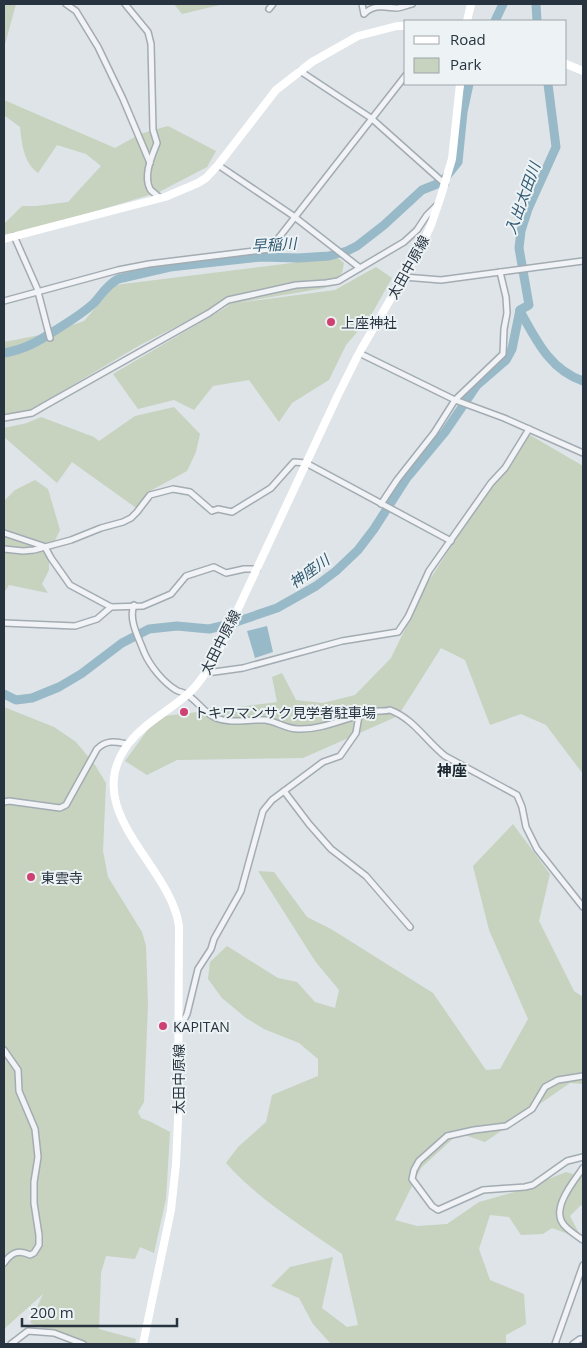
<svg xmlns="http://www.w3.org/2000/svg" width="587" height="1348" viewBox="0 0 587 1348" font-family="'Open Sans','Noto Sans JP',sans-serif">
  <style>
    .green { fill: #c7d2bf }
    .water { fill: #98b9c8 }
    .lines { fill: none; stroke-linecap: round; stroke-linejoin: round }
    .river { stroke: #98b9c8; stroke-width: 9 }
    .street-casing { stroke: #a3acb2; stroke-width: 8 }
    .street { stroke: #f1f3f6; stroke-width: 5 }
    .secondary { stroke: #fff; stroke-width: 8 }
    .poi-dot { fill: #cf4171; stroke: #edf2f5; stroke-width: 2 }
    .labels { text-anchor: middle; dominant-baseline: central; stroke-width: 4; stroke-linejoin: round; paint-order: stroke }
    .street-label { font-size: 14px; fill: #27343f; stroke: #edf2f5 }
    .poi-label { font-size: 14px; fill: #27343f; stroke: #edf2f5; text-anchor: start }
    .water-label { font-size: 15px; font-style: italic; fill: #315b73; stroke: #edf2f5 }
    .neighbourhood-label { font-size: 15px; font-weight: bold; fill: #19252f; stroke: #edf2f5 }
  </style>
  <rect width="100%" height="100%" fill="#dee4e8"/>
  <!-- green -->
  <g class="green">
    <polygon points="4,4 16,4 4,48"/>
    <polygon points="174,4 224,4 182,14"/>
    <path d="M4 100 115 148 140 134 168 126 216 151 207 167 159 192 4 239V224L22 206H36L68 202 101 166 86 154 57 145 38 173C23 162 22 143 20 127L4 115Z"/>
    <polygon points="332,253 344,263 342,273 325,288 237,303 335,290 376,267 392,278 370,317 346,345 329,380 292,403 279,422 249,380 213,386 194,410 174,400 138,409 113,374 230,305 189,320 140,345 29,411 4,421 4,342 50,333 84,321 115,285 292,263"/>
    <polygon points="174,407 200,434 196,452 187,471 150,491 139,510 72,462 57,483 4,437 4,428 27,423 41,417 94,437 99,441 135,416"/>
    <polygon points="530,435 583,466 583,774 546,725 521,714 490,725 465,660 441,648 398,716 303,758 177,760 147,775 125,761 157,717 277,702 272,677 282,673 296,700 323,703 355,695 391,658 427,584 493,481"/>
    <polygon points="35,480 48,489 60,530 49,553 49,570 42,584 48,593 9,585 4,593 4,501 15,490"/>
    <polygon points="4,707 54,727 76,742 95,765 106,783 103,851 108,877 142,932 146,946 148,1005 144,1102 138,1112 141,1118 151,1122 170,1132 166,1199 154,1253 140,1247 135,1259 106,1256 101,1273 99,1329 136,1339 135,1344 83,1344 30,1323 43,1294 4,1329"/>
    <path d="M513 824 550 874 539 921 574 991 583 997V1084L570 1083 485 1142 459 1133 421 1168 395 1220 417 1226 447 1224 479 1202 518 1191 566 1172 583 1177V1207L581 1205 570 1216 582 1239 552 1228 543 1234 521 1235 509 1217 490 1215 479 1249 490 1280 524 1294 526 1324 506 1335V1344H331L313 1324 299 1298 271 1286 290 1267 333 1257 322 1308 347 1327 358 1325 342 1254C302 1226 259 1200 226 1163L238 1147 266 1122 272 1095 318 1076V1059L299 1043 264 1029 246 1018 222 998 208 979 210 962 227 946 278 978 297 982 315 1002 335 1008 339 990 315 961 258 871 274 872 307 917 331 929 433 993 486 1070 500 1069 528 1019 489 930 473 866Z"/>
  </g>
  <!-- water -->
  <polygon class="water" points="267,626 273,652 255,658 247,631"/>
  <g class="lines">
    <!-- river -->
    <g class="river">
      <polyline points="536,4 537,21"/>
      <polyline points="495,21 503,4"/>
      <polyline points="520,310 529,305 519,248 521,231 528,209 556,147 548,84"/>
      <path d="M520 311C536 340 550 370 583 381"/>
      <path d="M4 353C27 349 40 340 59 328 72 320 83 313 94 303 102 294 107 285 118 279L170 267 261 257 298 258 329 256 347 251 357 246 384 225 422 190 442 182 458 162 463 112 469 84"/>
      <polyline points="4,694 16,700 32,698 59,687 81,674 122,643 149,629 177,626 209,629 230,624 277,608 316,586 336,571 358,550 374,529 406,479 445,432 477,385 506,360 512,349 520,310"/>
    </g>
    <!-- street casing -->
    <g class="street-casing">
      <g id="street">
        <polyline points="66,4 76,11 98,47 123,99 150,163"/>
        <path d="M125 4 148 32 151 44 153 130 157 143C152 156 143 175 150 189 152 192 157 195 159 197"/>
        <path d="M362 4 364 14C374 4 383 7 396 8 401 8 407 5 412 4"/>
        <polyline points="269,9 273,4"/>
        <polyline points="300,71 371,118 445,184"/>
        <polyline points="218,165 292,215 360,268"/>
        <polyline points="14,236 37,288 50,338"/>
        <polyline points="404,277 441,280 583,261"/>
        <polyline points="4,301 118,270 149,264 270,249 406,75"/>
        <polyline points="359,353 455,400 504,418 583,453"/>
        <polyline points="4,418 32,413 44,406 209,313 228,300 296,285 326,283 338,281 404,242 417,230 427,215 436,206"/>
        <polyline points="381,504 397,480 434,433 455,400 503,354 504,329 507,313 506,297 500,272"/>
        <polyline points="4,533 43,546"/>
        <polyline points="45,547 51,558 70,585 111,607"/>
        <polyline points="4,549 23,551 34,550 71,540 101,528 123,522 131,518 137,512 150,495 173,489 190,492 212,511 218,509 232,512 271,488 294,462 306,463 451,541"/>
        <path d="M134 605C128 620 139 638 144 652 150 666 163 682 176 690 179 692 183 692 186 694 197 700 204 713 216 718 231 724 249 719 265 720 276 721 286 729 298 729 323 730 347 717 372 712 378 710 384 712 390 710 414 719 426 741 445 756L517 795 522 807 526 827 537 849 583 907"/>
        <polyline points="4,623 75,626 97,619 111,607 143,606 171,594 186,576 214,567 226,573 244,569 257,569"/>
        <polyline points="207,673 243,668 342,641 398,632 408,617 429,571 491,483 505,468 529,429"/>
        <polyline points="284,791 309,824 331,849 366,876 410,927"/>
        <path d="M4 802 9 801 60 808 66 805 97 749C107 739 116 742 128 744"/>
        <polyline points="180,1028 187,1014 198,969 211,949 214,939 241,891 263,811 272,800 323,762 340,756 356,733 359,716"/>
        <path d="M4 1050 18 1070 19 1091 35 1129 38 1157 34 1182V1203L39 1235V1245L34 1253 30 1255C18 1249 11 1253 4 1263"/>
        <polyline points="583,1076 558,1080 545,1087 532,1109 506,1126 474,1130 447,1136 419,1161 414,1170 412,1179 432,1206 438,1210 483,1190 525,1187 533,1185 567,1161 583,1157"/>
        <path d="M583 1168C574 1181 550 1209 564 1225 569 1231 577 1236 583 1240"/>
        <polyline points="11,1344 28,1331 54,1333 83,1344"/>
        <polyline points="555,1344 583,1265"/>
        <polyline points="573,1344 580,1339 583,1339"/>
      </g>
    </g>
    <!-- street -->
    <use href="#street" class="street"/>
    <!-- secondary -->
    <g class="secondary">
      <polyline points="467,21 471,4"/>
      <polyline points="566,64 583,71"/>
      <polyline points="4,239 165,197 198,183 206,178 218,165 276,90 312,62 358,36 397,26 406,26"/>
      <path d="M143 1344 171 1210 176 1164 178 1120 179 926C171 866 81 812 126 747 142 724 168 712 189 693 200 683 208 670 216 656L338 395 359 353 421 247 431 225 441 196 452 159 460 84"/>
    </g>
  </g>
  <!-- markers -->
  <g class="poi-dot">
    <circle cx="331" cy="322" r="5"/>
    <circle cx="184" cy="712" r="5"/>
    <circle cx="31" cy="877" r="5"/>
    <circle cx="163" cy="1026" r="5"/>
  </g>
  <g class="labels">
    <!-- street labels -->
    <g class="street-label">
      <text transform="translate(408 267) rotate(-61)">太田中原線</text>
      <text transform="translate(220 642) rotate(-63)">太田中原線</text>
      <text transform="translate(178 1079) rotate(-90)">太田中原線</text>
    </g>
    <!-- poi labels -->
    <g class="poi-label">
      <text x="341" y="322">上座神社</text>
      <text x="194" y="712">トキワマンサク見学者駐車場</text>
      <text x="41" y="877">東雲寺</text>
      <text x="173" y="1026">KAPITAN</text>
    </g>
    <!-- water labels -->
    <g class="water-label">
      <text transform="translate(522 198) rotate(-70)">入出太田川</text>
      <text transform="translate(274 244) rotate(-3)">早稲川</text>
      <text transform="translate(309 571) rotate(-36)">神座川</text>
    </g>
    <!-- neighbourhood labels -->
    <g class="neighbourhood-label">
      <text x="452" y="770">神座</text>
    </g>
  </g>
  <!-- border -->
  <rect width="587" height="1348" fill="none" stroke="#27343f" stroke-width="10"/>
  <!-- legend -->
  <rect x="404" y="20" width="162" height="65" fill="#edf2f5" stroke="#9ea6ac"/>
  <rect x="414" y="36" width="25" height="8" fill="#ffffff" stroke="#9ea6ac"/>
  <text x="450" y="45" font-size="15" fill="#27343f">Road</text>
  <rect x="414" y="58" width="25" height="15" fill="#c7d2bf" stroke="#9ea6ac"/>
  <text x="450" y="70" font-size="15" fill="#27343f">Park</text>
  <!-- scale -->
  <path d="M22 1318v8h155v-8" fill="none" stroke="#27343f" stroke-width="2.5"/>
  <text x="30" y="1318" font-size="15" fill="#27343f" stroke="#edf2f5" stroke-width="4" paint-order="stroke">200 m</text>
</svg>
